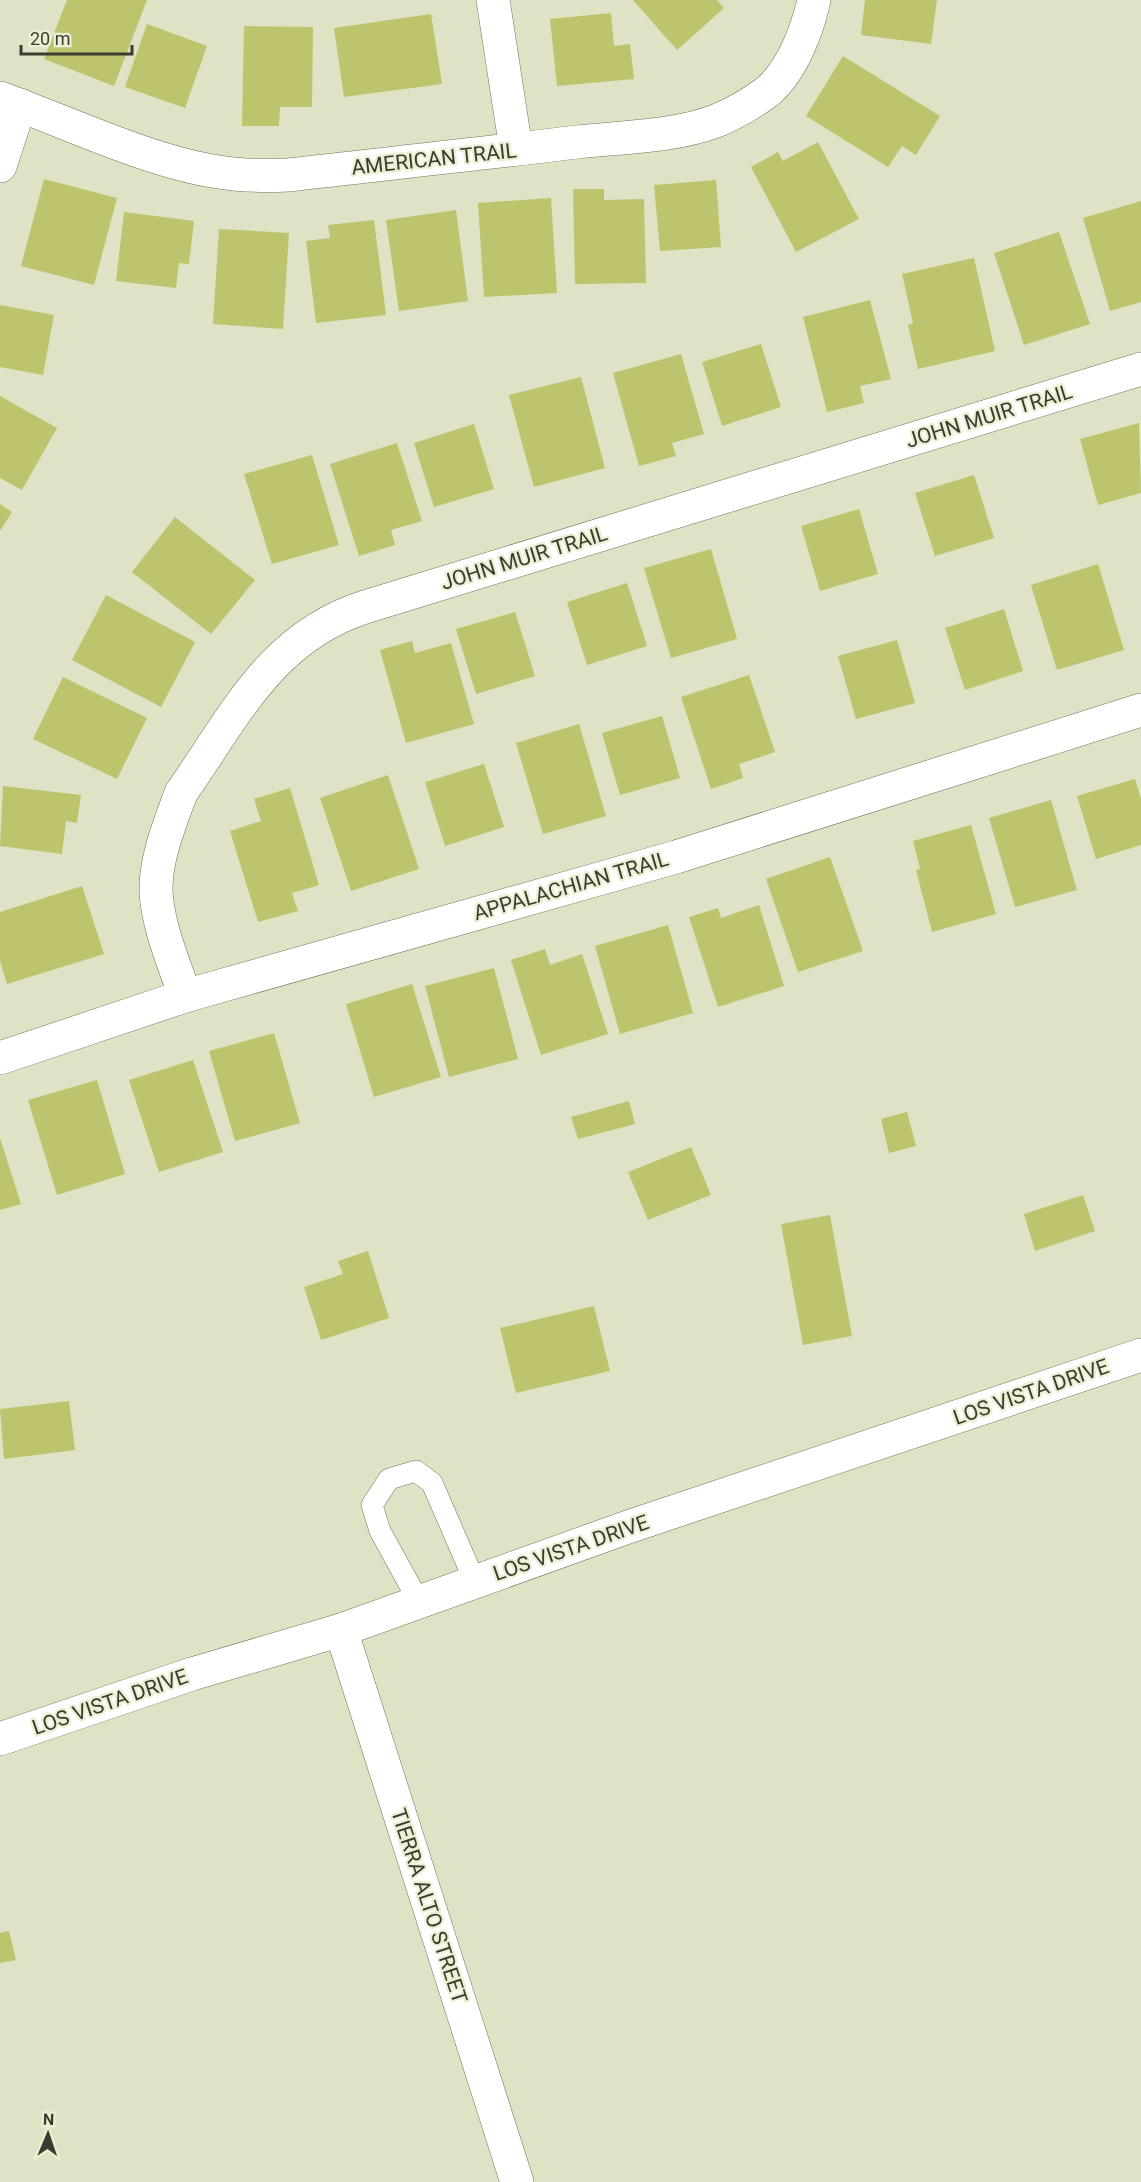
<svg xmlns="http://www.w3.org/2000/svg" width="1141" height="2182" viewBox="0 0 1141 2182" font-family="Roboto,sans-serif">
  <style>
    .building { fill: #bdc46d }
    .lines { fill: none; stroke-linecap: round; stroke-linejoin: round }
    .service-casing { stroke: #71745a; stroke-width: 22 }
    .minor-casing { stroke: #71745a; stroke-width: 34 }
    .service { stroke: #fff; stroke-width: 21 }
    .minor { stroke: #fff; stroke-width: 33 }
    .labels { text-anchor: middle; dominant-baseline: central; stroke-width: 4.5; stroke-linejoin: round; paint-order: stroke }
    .street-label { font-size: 21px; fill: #3b3c31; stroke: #ecf0d2 }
  </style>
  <rect width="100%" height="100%" fill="#dfe2c5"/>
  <!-- building -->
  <g class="building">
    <polygon points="67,0 147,0 114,86 44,59"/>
    <polygon points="633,0 717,0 724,8 677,50"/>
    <polygon points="865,0 937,0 931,44 861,35"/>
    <polygon points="611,13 614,46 630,44 634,79 557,86 550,19"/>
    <polygon points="431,14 442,84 344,97 334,28"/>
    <polygon points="147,24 207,46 185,108 125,87"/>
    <polygon points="244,26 313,27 312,107 280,107 279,126 242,126"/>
    <polygon points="843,56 940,116 916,155 902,146 888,167 806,116"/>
    <polygon points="818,142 859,219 796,252 751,167 778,152 783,161"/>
    <polygon points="44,179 117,198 94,285 21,266"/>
    <polygon points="716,180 721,247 660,251 654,185"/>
    <polygon points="573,189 604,189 604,200 644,199 646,283 575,284"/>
    <polygon points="551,198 557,293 484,297 478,203"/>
    <polygon points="1141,201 1141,302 1110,311 1083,218"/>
    <polygon points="456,210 468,301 399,311 386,220"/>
    <polygon points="124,212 194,221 189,264 179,263 176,288 116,281"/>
    <polygon points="374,220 386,315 316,323 306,241 330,238 328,225"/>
    <polygon points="219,229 289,233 283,329 213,324"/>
    <polygon points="1059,232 1090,324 1024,345 994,253"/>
    <polygon points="974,258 995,351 918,369 908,325 913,323 902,274"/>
    <polygon points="870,300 891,379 860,386 864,403 827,412 803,317"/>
    <polygon points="0,305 54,315 43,375 0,367"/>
    <polygon points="761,344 781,407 722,426 702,362"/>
    <polygon points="681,354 704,434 672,443 676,456 639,466 613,373"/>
    <polygon points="581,377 605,468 534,487 509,395"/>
    <polygon points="0,396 57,428 22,490 0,478"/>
    <polygon points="1139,423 1141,493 1098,505 1080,439"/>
    <polygon points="474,424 494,489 434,507 414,443"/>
    <polygon points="397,443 422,521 391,530 395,545 359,556 330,464"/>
    <polygon points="312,455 339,545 272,564 244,474"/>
    <polygon points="974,475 994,538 935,556 915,493"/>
    <polygon points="0,504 12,512 0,531"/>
    <polygon points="859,509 878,574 820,591 801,526"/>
    <polygon points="175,517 255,580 211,634 132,572"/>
    <polygon points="711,549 737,639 671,658 644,568"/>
    <polygon points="1098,564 1124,650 1057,670 1031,585"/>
    <polygon points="627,583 647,646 587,665 567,602"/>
    <polygon points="106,595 195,642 161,707 72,660"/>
    <polygon points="1004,609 1023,671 965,690 945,628"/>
    <polygon points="515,612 535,676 476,694 456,629"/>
    <polygon points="897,640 915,703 856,719 838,656"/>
    <polygon points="412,641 415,653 451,643 474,724 406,743 380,650"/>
    <polygon points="749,675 775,752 739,764 743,778 711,789 681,697"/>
    <polygon points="63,677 147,718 117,779 33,739"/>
    <polygon points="662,716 680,778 620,795 602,733"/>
    <polygon points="579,724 606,816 543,834 516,743"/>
    <polygon points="484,764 504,827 445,846 425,782"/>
    <polygon points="388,775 419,869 351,891 320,798"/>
    <polygon points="1135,779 1141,799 1141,845 1096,859 1077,796"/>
    <polygon points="3,786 81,795 77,823 66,821 62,854 0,846"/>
    <polygon points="290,788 319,885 292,893 298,911 258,922 230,831 261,821 254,799"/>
    <polygon points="1051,800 1077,890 1015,907 989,818"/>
    <polygon points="971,825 996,914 932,932 916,870 920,869 913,841"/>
    <polygon points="830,857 863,951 798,972 766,879"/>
    <polygon points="82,886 104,954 7,984 0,961 0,912"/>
    <polygon points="759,905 784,986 718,1007 689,917 718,908 721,918"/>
    <polygon points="668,925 693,1013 620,1034 595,946"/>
    <polygon points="545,949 550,965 582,954 608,1034 541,1055 511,960"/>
    <polygon points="494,968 518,1059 449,1077 425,986"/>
    <polygon points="412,984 441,1077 374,1097 346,1004"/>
    <polygon points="274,1033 300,1123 235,1141 209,1051"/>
    <polygon points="193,1060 223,1152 159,1172 129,1080"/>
    <polygon points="97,1080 125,1174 57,1195 28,1100"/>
    <polygon points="629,1101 635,1124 578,1139 571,1117"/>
    <polygon points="907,1112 916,1146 889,1153 881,1119"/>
    <polygon points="0,1138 21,1204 0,1210"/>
    <polygon points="691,1147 711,1195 648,1220 628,1172"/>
    <polygon points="1083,1195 1095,1231 1035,1251 1024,1214"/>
    <polygon points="830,1215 852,1336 803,1345 781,1224"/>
    <polygon points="368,1251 389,1318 321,1340 304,1287 343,1274 338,1261"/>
    <polygon points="594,1306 610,1371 516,1393 500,1328"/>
    <polygon points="69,1401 75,1450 4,1459 0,1409"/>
    <polygon points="9,1931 16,1960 0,1963 0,1933"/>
  </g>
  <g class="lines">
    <!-- service casing -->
    <g class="service-casing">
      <polyline id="service" points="419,1602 380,1531 372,1505 389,1479 416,1471 432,1483 475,1582"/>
    </g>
    <!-- minor casing -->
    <g class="minor-casing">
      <g id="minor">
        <polyline points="493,0 516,149"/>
        <path d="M0 98C67 122 150 162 219 172 242 176 265 176 288 175 384 164 480 154 577 142 622 137 673 137 716 121 733 114 752 103 767 92 792 71 807 31 814 0"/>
        <polyline points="0,166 20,105"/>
        <path d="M185 996C174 963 158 927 156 892 155 859 170 823 181 793 235 716 271 637 365 607L1141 369"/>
        <polyline points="0,1058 185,996 676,857 1141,710"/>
        <polyline points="341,1630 517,2182"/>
        <polyline points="0,1739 192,1674 341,1630 628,1527 1141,1355"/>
      </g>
    </g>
    <!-- service -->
    <use href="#service" class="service"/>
    <!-- minor -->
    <use href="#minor" class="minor"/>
  </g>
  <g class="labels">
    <!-- street labels -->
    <g class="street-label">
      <text transform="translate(434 159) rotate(-6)">AMERICAN TRAIL</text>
      <text transform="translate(989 416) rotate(-17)">JOHN MUIR TRAIL</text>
      <text transform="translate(524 558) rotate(-17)">JOHN MUIR TRAIL</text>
      <text transform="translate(571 886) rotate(-16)">APPALACHIAN TRAIL</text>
      <text transform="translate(1031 1392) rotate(-19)">LOS VISTA DRIVE</text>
      <text transform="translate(571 1548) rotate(-19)">LOS VISTA DRIVE</text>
      <text transform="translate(110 1702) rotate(-19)">LOS VISTA DRIVE</text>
      <text transform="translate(429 1906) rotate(72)">TIERRA ALTO STREET</text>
    </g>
  </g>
  <!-- north arrow -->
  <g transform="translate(48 2134) rotate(2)" stroke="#ecf0d2" stroke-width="4.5" paint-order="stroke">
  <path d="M0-4.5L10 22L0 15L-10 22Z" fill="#3b3c31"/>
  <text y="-9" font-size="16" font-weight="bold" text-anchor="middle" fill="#3b3c31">N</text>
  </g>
  <!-- scale -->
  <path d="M21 45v9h111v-9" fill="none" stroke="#3b3c31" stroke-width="3"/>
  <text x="30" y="45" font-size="18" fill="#3b3c31" stroke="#ecf0d2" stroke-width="4.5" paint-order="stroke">20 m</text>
</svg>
